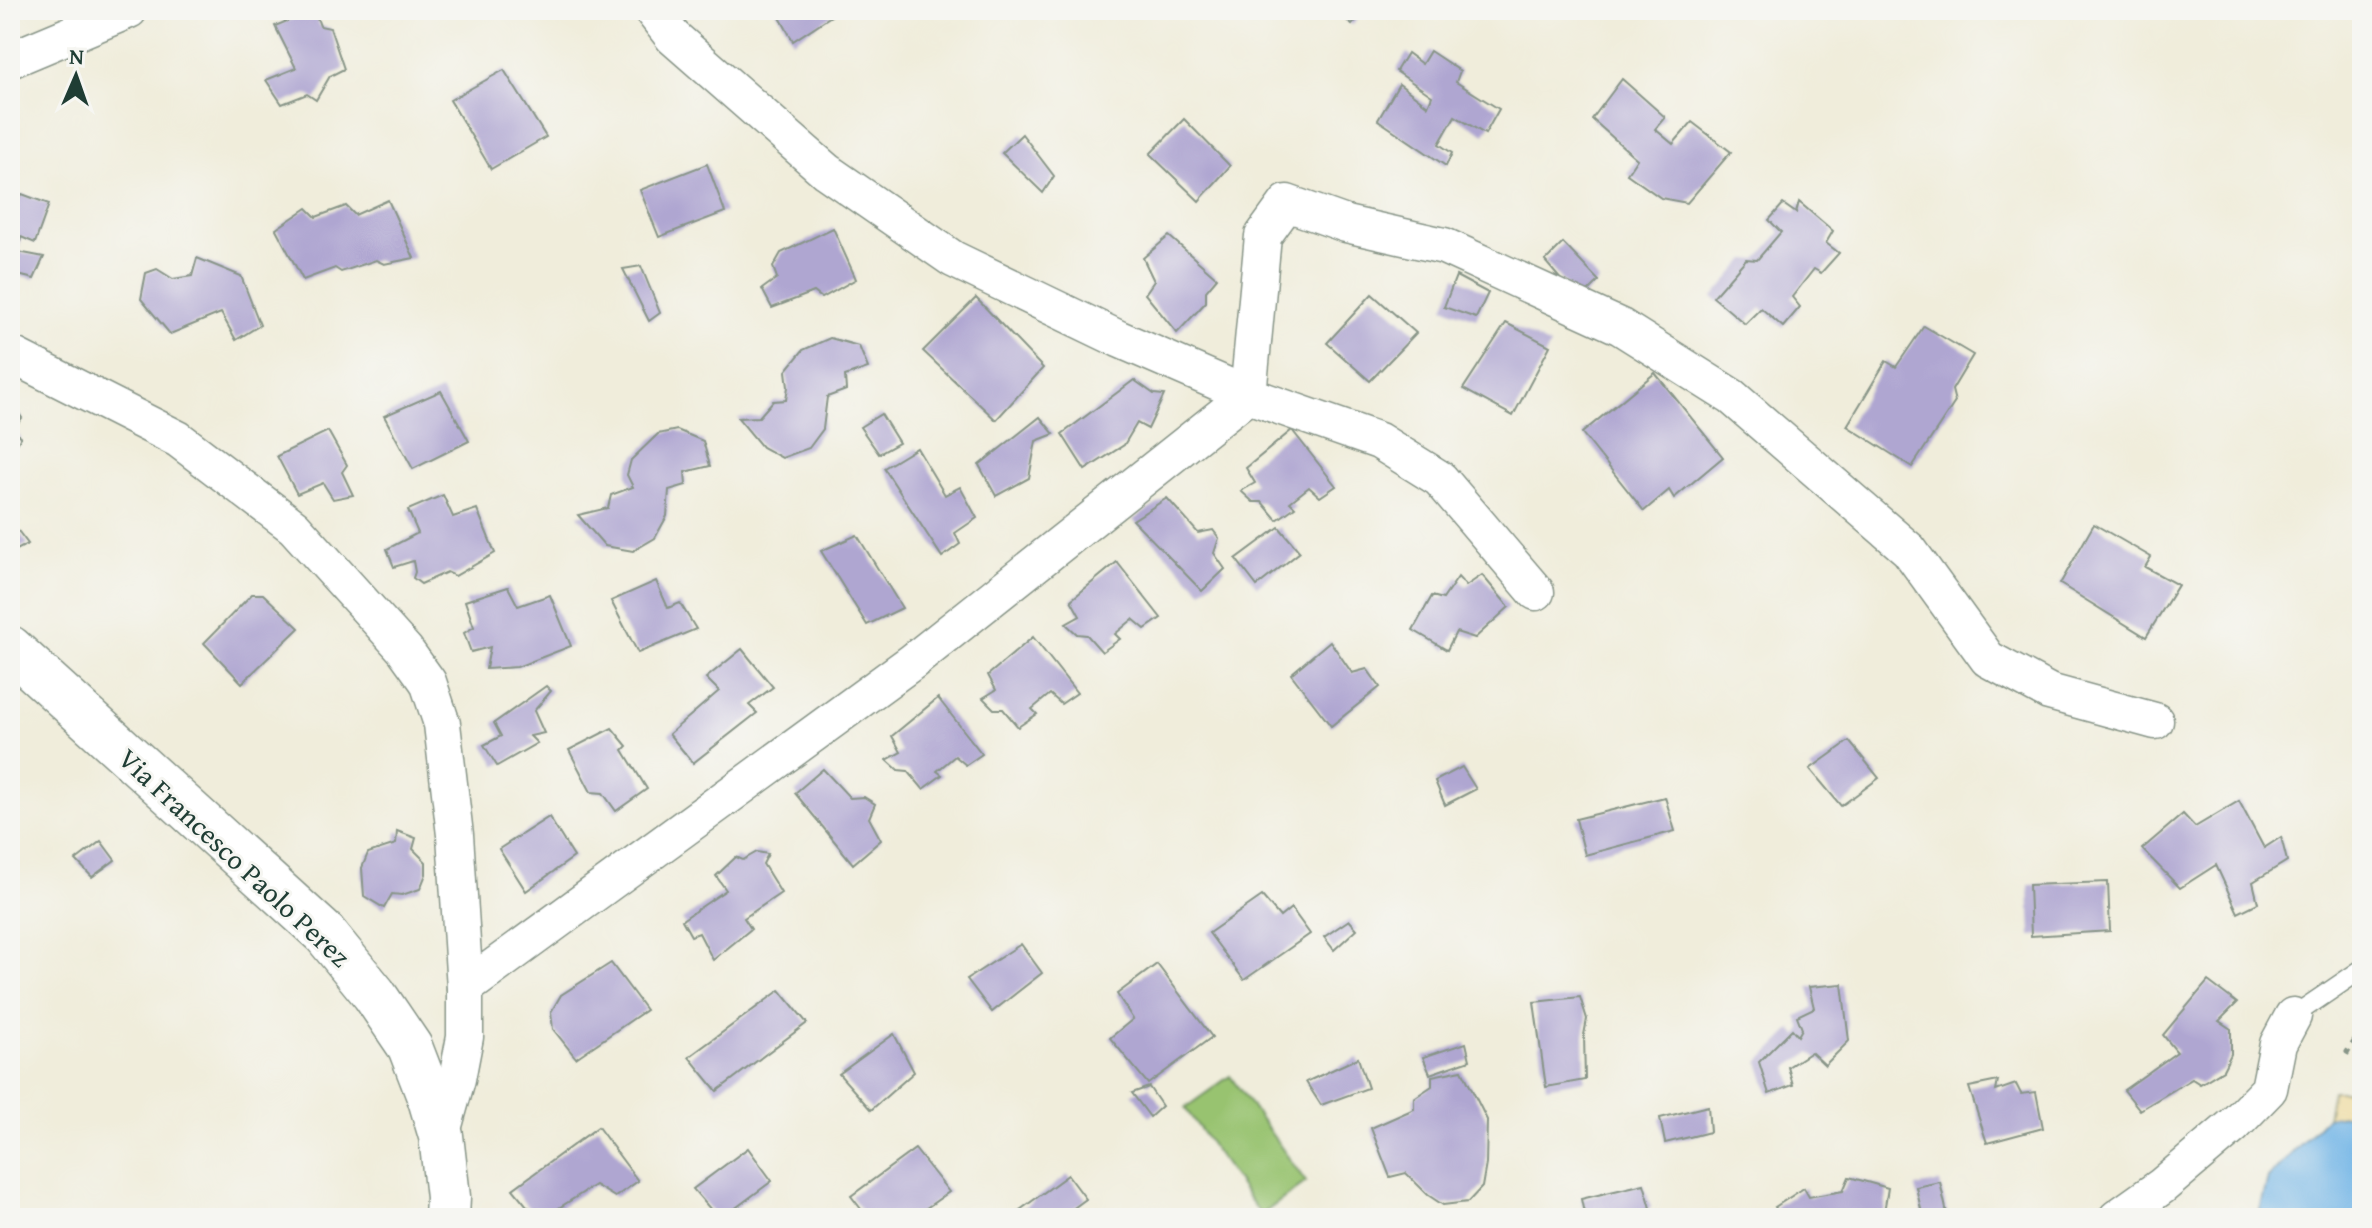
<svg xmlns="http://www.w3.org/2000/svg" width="2372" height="1228" viewBox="0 0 2372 1228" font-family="'Gentium Book Plus',serif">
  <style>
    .green { fill: #98c36f; stroke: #5c8052; stroke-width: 2 }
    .sand { fill: #eeda9e; stroke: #868c69; stroke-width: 2 }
    .water { fill: #70b4e6; stroke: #48788d; stroke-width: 2 }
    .building { fill: #afa6d1 }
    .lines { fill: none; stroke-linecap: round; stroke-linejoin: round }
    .service-casing { stroke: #889588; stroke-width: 21 }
    .minor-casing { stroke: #889588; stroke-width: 39 }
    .tertiary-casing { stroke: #889588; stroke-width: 47 }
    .path { stroke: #889588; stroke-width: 5; stroke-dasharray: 6 6; stroke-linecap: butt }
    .service { stroke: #fff; stroke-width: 18 }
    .minor { stroke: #fff; stroke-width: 36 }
    .tertiary { stroke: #fff; stroke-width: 44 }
    .labels { text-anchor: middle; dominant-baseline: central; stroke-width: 6; stroke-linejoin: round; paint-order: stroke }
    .street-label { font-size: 28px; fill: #1f3d34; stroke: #f6f6f2 }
  </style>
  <rect width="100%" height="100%" fill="#f6f6f2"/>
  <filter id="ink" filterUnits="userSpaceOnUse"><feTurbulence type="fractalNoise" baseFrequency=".0125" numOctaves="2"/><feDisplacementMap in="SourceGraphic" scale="16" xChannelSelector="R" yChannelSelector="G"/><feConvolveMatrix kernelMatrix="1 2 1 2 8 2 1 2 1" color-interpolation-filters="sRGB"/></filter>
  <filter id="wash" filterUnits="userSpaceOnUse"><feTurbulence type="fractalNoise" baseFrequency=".006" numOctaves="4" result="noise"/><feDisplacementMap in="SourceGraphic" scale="32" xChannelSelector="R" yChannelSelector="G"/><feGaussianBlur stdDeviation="1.8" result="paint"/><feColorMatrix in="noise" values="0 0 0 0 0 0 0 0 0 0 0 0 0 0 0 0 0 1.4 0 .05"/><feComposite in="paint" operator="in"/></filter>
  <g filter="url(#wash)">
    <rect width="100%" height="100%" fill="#f0eddb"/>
    <!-- green -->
    <polygon class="green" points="1230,1076 1306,1182 1261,1215 1185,1108"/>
    <!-- sand -->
    <polygon class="sand" points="2332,1091 2362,1091 2362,1113 2327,1117"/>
    <!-- water -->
    <polygon class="water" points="2362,1113 2362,1218 2251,1218 2259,1214 2268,1178 2327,1117"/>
    <g id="blocks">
      <!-- building -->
      <g class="building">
        <polygon points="314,10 320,26 330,28 344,69 330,76 316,100 307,94 282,104 266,80 296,68 275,26"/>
        <polygon points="776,10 840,10 793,41"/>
        <polygon points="1336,10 1365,10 1352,25"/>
        <polygon points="1430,51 1460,71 1456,82 1499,109 1485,134 1455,116 1439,144 1452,153 1446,166 1378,120 1399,84 1428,106 1432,96 1396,71 1407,53 1422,64"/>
        <polygon points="504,70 546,137 491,169 450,100"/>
        <polygon points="1622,79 1665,117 1655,129 1673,144 1692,122 1731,152 1687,203 1661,198 1627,174 1637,159 1592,119"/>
        <polygon points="1184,119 1230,166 1199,201 1150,154"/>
        <polygon points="1022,134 1054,176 1043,193 1002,153"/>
        <polygon points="707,164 725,212 659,237 640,190"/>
        <polygon points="22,194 49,204 35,243 21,237 18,252 44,257 34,279 10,273 10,208"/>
        <polygon points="388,200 414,258 384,264 376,260 341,272 335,268 303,280 276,229 307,208 316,217 346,206 355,215"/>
        <polygon points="1799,202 1833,231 1826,243 1839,253 1821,273 1814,269 1792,297 1800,307 1783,327 1761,308 1745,324 1713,297 1746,259 1757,260 1781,232 1769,220 1783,204 1796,213"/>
        <polygon points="833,228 856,279 822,298 814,292 772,308 762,289 777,278 773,267 781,253"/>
        <polygon points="1169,236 1217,278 1206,291 1206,302 1177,333 1145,294 1154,281 1143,258"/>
        <polygon points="1563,243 1599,281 1579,301 1545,261"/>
        <polygon points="197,258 241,276 260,325 236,340 221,313 170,334 141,299 146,273 157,269 173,279 192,276"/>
        <polygon points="641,266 660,313 649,321 623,269"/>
        <polygon points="1456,276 1488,293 1476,318 1444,307"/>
        <polygon points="1372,294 1416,333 1370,381 1327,343"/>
        <polygon points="976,298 1043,368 996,420 923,351"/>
        <polygon points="1506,323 1550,346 1513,416 1463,389"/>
        <polygon points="1924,326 1973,355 1952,390 1955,402 1912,467 1847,426 1886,361 1896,367"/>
        <polygon points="830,338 859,346 868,368 845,376 846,390 827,397 823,429 809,448 782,458 762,447 738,418 759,417 773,401 786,400 788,387 786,371 803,350"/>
        <polygon points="1655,373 1723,457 1674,498 1669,490 1644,511 1582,433"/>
        <polygon points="1134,380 1154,394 1164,395 1148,429 1137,423 1124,445 1085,470 1062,434"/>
        <polygon points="441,391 469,441 413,469 384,416"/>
        <polygon points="12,404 22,418 12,430 21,437 16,446 10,445 10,406"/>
        <polygon points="881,414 899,443 879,454 860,427"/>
        <polygon points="1040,417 1054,434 1036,441 1029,478 996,496 979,465"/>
        <polygon points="677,430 703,441 710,466 685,472 686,485 669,490 667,516 655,538 633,551 605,546 578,515 608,508 611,495 633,487 627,475 631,460 658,434"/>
        <polygon points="1292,430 1336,486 1320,497 1309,487 1290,502 1295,507 1277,520 1262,502 1253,502 1241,491 1255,483 1246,468"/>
        <polygon points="328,431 347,465 342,472 353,495 333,499 323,483 297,494 277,456"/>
        <polygon points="917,448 945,495 960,487 977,518 955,533 960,544 942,557 884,468"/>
        <polygon points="443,495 453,517 477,509 495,553 455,576 447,572 421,584 413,578 415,572 413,561 394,567 387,549 418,533 408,510"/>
        <polygon points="1167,498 1198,533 1213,530 1219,538 1214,553 1225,569 1202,591 1133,520"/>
        <polygon points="2094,524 2151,557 2145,567 2178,585 2146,637 2060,584"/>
        <polygon points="1279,527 1300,552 1257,586 1236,559"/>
        <polygon points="16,528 28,544 13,552 10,548 10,532"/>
        <polygon points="857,535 902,608 867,625 821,551"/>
        <polygon points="1117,562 1161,618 1145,629 1133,619 1115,634 1120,639 1102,652 1087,635 1077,634 1066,624 1080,616 1071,600"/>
        <polygon points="1482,575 1509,607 1475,638 1456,632 1447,650 1413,630 1432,596 1443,599 1458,577 1466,586"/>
        <polygon points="656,581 668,608 680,603 696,629 638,653 611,601"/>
        <polygon points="508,587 518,606 550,595 571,646 517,667 486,669 490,647 471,652 464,633 474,627 465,601"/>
        <polygon points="252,594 263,594 299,628 242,683 204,643"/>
        <polygon points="1033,637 1077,693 1061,704 1050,694 1032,709 1037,714 1018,727 1003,709 994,709 983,698 996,690 988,675"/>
        <polygon points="1330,641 1352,673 1367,669 1380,687 1331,726 1291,674"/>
        <polygon points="742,649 773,687 749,705 757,713 693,763 669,734 719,691 706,678"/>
        <polygon points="546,686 551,691 534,711 544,733 530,736 537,743 497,766 484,745 501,736 494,723"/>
        <polygon points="938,698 982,754 966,765 955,756 937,771 942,775 923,789 908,771 898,770 887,760 901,752 892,736"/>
        <polygon points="612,728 627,746 623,750 647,789 616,811 603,793 591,792 569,750"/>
        <polygon points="1849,741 1879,778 1841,806 1810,769"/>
        <polygon points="1462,767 1476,789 1445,805 1435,781"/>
        <polygon points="823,769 850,798 864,797 875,804 869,818 881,840 853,864 795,793"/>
        <polygon points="1665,797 1675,831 1585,855 1576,819"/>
        <polygon points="2239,801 2264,848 2281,837 2287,861 2253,882 2258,903 2238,913 2216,865 2180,888 2142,849 2183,814 2195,827"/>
        <polygon points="549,817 574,857 526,891 499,849"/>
        <polygon points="397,831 416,838 413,849 426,862 426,874 420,889 402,895 392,894 384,908 364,896 362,868 368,853 396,844"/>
        <polygon points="101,841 115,860 92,877 76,860"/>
        <polygon points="757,852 768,854 763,864 781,893 744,918 751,929 713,960 699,933 691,936 682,920 726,890 716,876 736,857 743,860"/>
        <polygon points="2108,882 2110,931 2031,936 2029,885"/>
        <polygon points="1262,896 1280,917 1291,908 1310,934 1244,980 1209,933"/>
        <polygon points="1349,920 1357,929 1334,950 1324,937"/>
        <polygon points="1021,944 1042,973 992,1012 967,979"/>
        <polygon points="611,963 646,1010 576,1058 553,1029 551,1012 561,995"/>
        <polygon points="1157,964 1212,1037 1148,1084 1110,1038 1133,1019 1117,994"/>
        <polygon points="2208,981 2237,1003 2219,1021 2231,1029 2231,1054 2223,1070 2200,1084 2192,1079 2140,1110 2124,1090 2177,1052 2163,1035"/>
        <polygon points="1842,984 1849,1041 1825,1065 1811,1052 1788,1067 1793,1085 1769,1094 1759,1062 1792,1029 1798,1036 1802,1029 1797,1016 1814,1008 1809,987"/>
        <polygon points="780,990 807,1023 717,1091 689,1057"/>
        <polygon points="1580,997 1587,1019 1584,1035 1585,1080 1546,1087 1534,1002"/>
        <polygon points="894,1034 914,1072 871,1110 839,1074"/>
        <polygon points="1466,1043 1470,1060 1430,1074 1423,1057"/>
        <polygon points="1358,1058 1368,1088 1321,1105 1306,1082"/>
        <polygon points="1462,1070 1487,1120 1486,1164 1482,1187 1468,1202 1443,1205 1428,1195 1406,1173 1390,1177 1371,1128 1414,1109 1414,1098 1432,1086 1432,1076"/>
        <polygon points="1998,1081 1996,1091 2016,1084 2021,1094 2036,1092 2043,1128 1987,1143 1969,1087"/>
        <polygon points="1149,1087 1162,1106 1150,1117 1132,1093"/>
        <polygon points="1708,1106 1710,1132 1665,1143 1660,1118"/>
        <polygon points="598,1127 638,1181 615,1197 595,1185 543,1218 527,1206 513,1189"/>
        <polygon points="748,1148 772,1181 722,1218 718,1218 693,1189"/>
        <polygon points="915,1149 949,1192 912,1218 848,1218 861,1209 851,1196"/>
        <polygon points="1068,1175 1086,1199 1060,1218 1009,1218"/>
        <polygon points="1849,1177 1888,1188 1883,1218 1783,1218 1775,1207 1804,1188 1809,1197 1843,1191"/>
        <polygon points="1940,1182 1948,1218 1923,1218 1916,1187"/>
        <polygon points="1644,1184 1651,1208 1640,1212 1641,1218 1585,1218 1581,1199"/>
      </g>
    </g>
  </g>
  <g filter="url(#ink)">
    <use href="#blocks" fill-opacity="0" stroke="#889588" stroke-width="2"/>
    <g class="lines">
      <!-- service casing -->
      <g class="service-casing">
        <polyline id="service" points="2293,1016 2362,969"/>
      </g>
      <!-- minor casing -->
      <g class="minor-casing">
        <g id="minor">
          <polyline points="652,10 673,37 826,171 953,259 1119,339 1248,395 1379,441 1440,479 1536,592"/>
          <polyline points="10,60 129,10"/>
          <polyline points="10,354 178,439 294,527 405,650 428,682 442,724 455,835 465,988 465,1037 457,1079 441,1136"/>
          <polyline points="465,988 912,662 1248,395 1263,236 1287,203 1346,224 1444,246 1621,327 1732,397 1909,550 1988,659 2049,692 2155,721"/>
          <polyline points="2117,1218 2162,1186 2234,1125 2269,1089 2278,1044 2293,1016"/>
        </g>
      </g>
      <!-- tertiary casing -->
      <g class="tertiary-casing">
        <polyline id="tertiary" points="10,648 325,934 374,994 410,1047 430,1099 441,1136 448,1197 447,1218"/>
      </g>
      <!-- path -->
      <polyline class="path" points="2362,1030 2347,1052 2362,1060"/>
      <!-- service -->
      <use href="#service" class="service"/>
      <!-- minor -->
      <use href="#minor" class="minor"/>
      <!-- tertiary -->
      <use href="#tertiary" class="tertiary"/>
    </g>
  </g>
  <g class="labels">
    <!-- street labels -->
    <g class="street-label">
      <text transform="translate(235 857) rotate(43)">Via Francesco Paolo Perez</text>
    </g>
  </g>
  <!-- margin -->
  <rect width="2372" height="1228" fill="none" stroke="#f6f6f2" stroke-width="40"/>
  <!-- north arrow -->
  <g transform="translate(76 76) rotate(2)" stroke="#f6f6f2" stroke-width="6" paint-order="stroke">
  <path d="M0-6L14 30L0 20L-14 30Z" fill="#1f3d34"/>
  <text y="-12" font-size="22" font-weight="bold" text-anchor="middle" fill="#1f3d34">N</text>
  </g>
</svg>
